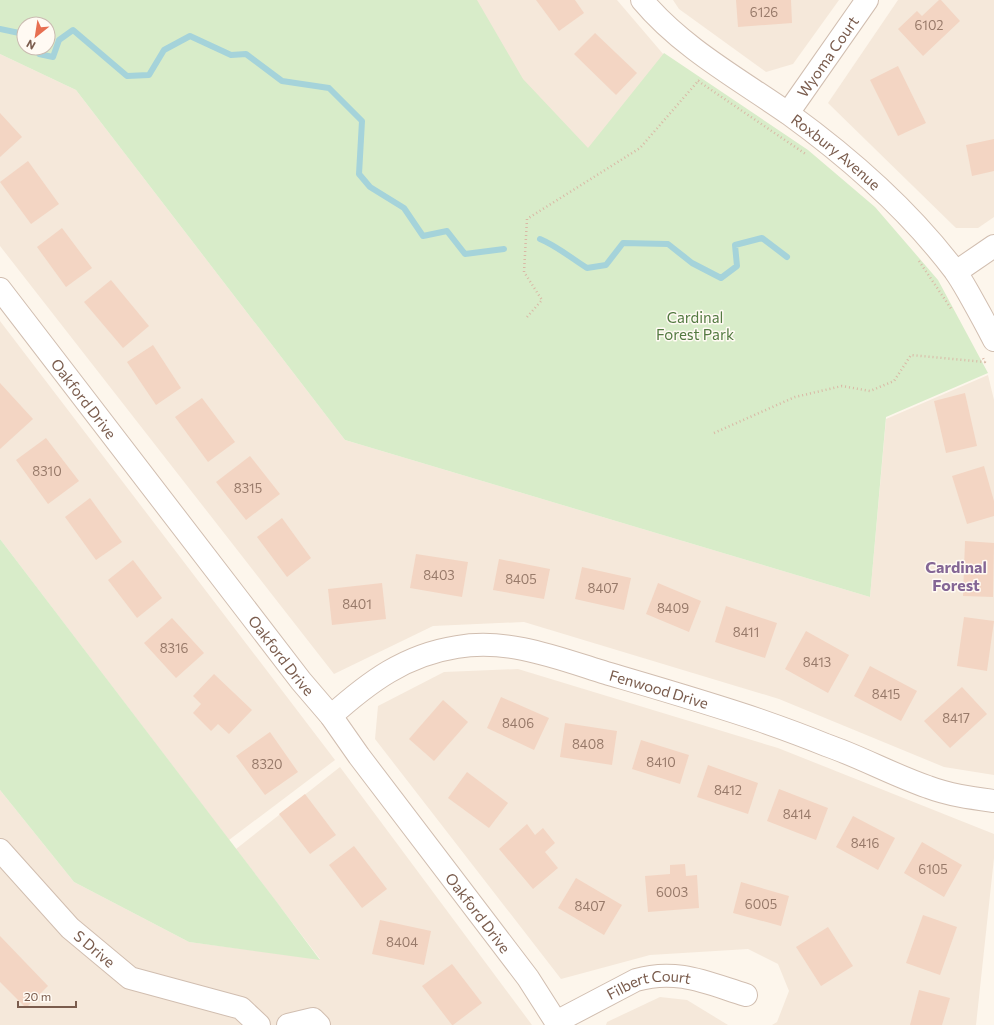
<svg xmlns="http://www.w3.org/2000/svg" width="994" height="1025" viewBox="0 0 994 1025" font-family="Commissioner,sans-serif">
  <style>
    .residential { fill: #f5e8da }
    .green { fill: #d8ecc9; fill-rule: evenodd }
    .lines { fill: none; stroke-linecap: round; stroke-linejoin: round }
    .stream { stroke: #a5d3da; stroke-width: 6 }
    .building { fill: #f3d5c3 }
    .minor-casing { stroke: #d1beb0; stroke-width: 24 }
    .path { stroke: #d9b8a5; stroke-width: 2.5; stroke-dasharray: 1 3; stroke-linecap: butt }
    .minor { stroke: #fff; stroke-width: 22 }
    .labels { text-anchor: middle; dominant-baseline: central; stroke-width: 3; stroke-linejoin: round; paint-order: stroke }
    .number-label { font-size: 13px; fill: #987a6a }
    .street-label { font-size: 15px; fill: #7a5c4d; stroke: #fffaf3 }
    .park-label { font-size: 15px; fill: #537a41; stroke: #fffaf3 }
    .neighbourhood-label { font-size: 16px; font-weight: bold; fill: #846695; stroke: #fffaf3 }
  </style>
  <rect width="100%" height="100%" fill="#fdf6ec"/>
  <!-- residential -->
  <g class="residential">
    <polygon points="475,0 617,0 664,55 588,151 522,81"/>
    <polygon points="673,0 839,0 793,64 766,72 679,9"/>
    <polygon points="898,0 994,0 994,217 978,228 956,228 828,103"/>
    <polygon points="0,54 76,90 345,440 870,597 886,419 988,375 994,400 994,775 944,767 779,699 524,622 433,626 334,674 0,246"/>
    <polygon points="0,321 335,760 229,840 0,539"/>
    <polygon points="518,669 778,748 994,834 994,858 976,1025 772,1025 777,1022 789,991 778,964 748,949 650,955 561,979 375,739 378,706 444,672"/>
    <polygon points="340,767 532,1025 0,1025 0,790 74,882 189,942 320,959 236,849"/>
    <polygon points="660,997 687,1000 728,1025 606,1025 607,1022"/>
  </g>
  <!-- green -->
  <g class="green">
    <path d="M0 0H477L523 79 588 148 664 53 808 150 875 207 938 280 988 373 886 417 870 597 345 440 76 90 0 54ZM24 24H48V48H24Z"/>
    <polygon points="0,539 276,901 320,960 189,942 74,882 0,790"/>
  </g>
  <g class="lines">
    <!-- stream -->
    <g class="stream">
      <polyline points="0,29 24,34"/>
      <polyline points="36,48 39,54 53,57 59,40 73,30 127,76 149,75 164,50 190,36 231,55 246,54 282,81 329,88 362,121 359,174 370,187 404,208 423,236 447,231 465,254 504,249"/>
      <path d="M540 239C557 246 571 258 587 268L606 265 623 243 668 244 692 263 721 278 737 266 735 245 762 238 787 257"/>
    </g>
  </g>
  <!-- building -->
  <g class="building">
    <polygon points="536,0 575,0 584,13 559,31"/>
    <polygon points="736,0 791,0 792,23 738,27"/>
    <polygon points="939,0 941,0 960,21 923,56 898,29 917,11 922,16"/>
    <polygon points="595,33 637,73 616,95 574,54"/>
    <polygon points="898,66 926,123 898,136 870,80"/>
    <polygon points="0,113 22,137 0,157"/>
    <polygon points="994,139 994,171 972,176 966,145"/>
    <polygon points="28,161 59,204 31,224 0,182"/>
    <polygon points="62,228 92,268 66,287 37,247"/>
    <polygon points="111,280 149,326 123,348 84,302"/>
    <polygon points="153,345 181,388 156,405 127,362"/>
    <polygon points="0,383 33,419 0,449"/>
    <polygon points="965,393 977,446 946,453 934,401"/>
    <polygon points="202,398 235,442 208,462 175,417"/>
    <polygon points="46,438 79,481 48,504 16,460"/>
    <polygon points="250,456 280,494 246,520 216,482"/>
    <polygon points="984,466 994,501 994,516 967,524 952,476"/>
    <polygon points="90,498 122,542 96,560 65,517"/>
    <polygon points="282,518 311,558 287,577 257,537"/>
    <polygon points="965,541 994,543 993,597 963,596"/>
    <polygon points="416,554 468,562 462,597 410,588"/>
    <polygon points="499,559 550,569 544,599 493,590"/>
    <polygon points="133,560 162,598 137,618 108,580"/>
    <polygon points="582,567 631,578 624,610 575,599"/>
    <polygon points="382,583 386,619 332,625 328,589"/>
    <polygon points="658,583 701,601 689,632 646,614"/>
    <polygon points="726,606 777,623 765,658 715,642"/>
    <polygon points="964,617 994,621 987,671 957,666"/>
    <polygon points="172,618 204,653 176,678 144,643"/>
    <polygon points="806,631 849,655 828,693 785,669"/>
    <polygon points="870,666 917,691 901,721 854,696"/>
    <polygon points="214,674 252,710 229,734 218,724 211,731 193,713 201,704 193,696"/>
    <polygon points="962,687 987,714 950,748 924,721"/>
    <polygon points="501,697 549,718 534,750 487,728"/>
    <polygon points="443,700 468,722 434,761 409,739"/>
    <polygon points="565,723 617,731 612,765 560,757"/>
    <polygon points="270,732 298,772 265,795 236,756"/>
    <polygon points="641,740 689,755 680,784 632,769"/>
    <polygon points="708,765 758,783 748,814 697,797"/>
    <polygon points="467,772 508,803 489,828 448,798"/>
    <polygon points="779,789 828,808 816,840 767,821"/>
    <polygon points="305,794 336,835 310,854 279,814"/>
    <polygon points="853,816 895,838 878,870 836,847"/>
    <polygon points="527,824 535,835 543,828 555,843 545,852 558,868 533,889 499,849"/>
    <polygon points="922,842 962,865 944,897 904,873"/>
    <polygon points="354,846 387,889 362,908 329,865"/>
    <polygon points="685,864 686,876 697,875 699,908 648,912 645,876 670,874 670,865"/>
    <polygon points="576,878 622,905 604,935 558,908"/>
    <polygon points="741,882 789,896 781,926 733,913"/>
    <polygon points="923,915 957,927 940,975 906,963"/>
    <polygon points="380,920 431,931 424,965 372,954"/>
    <polygon points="828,927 853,966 821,986 796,947"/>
    <polygon points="0,936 48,986 26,1008 0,982"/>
    <polygon points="452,964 482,1003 453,1025 452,1025 422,986"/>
    <polygon points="919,990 950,998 942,1025 910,1025"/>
  </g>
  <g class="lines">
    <!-- minor casing -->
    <g class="minor-casing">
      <g id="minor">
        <path id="s1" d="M642 0C682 48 739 79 789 114 851 159 909 210 955 271 960 278 964 285 968 292 977 308 986 324 994 340"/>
        <path id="s2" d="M788 113 867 0"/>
        <polyline points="956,272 994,246"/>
        <path id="s3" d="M0 289 301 681 331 716 359 756 528 978 558 1025"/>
        <path id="s4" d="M331 716C369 682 405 655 457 647 508 638 558 658 606 673 657 688 709 703 759 720 782 728 804 736 826 745 861 757 893 775 928 787 949 795 972 798 994 801"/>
        <path id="s5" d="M0 850 70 928 130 978 241 1008 259 1025"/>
        <path id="s6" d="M556 1022 636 980C677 968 707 983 746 995"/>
        <polyline points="288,1025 313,1019 319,1025"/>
      </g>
    </g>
    <!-- path -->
    <g class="path">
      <polyline points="698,81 807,155"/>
      <polyline points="919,261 952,310"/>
      <polyline points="527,317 542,300 524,272 527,219 640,148 699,80"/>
      <polyline points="714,433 795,397 842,386 870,391 894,381 911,355 985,362 983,358"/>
    </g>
    <!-- minor -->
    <use href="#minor" class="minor"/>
  </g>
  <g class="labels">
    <!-- number labels -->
    <g class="number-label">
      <text x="764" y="12">6126</text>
      <text x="929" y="25">6102</text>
      <text x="47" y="471">8310</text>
      <text x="248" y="488">8315</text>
      <text x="439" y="575">8403</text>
      <text x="521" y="579">8405</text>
      <text x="603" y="588">8407</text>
      <text x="357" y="604">8401</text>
      <text x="673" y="608">8409</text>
      <text x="746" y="632">8411</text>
      <text x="174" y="648">8316</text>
      <text x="817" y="662">8413</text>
      <text x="886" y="694">8415</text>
      <text x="956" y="718">8417</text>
      <text x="518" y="723">8406</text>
      <text x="588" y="744">8408</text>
      <text x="661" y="762">8410</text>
      <text x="267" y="764">8320</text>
      <text x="728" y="790">8412</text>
      <text x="797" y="814">8414</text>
      <text x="865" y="843">8416</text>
      <text x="933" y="869">6105</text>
      <text x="672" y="892">6003</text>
      <text x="761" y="904">6005</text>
      <text x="590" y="906">8407</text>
      <text x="402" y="942">8404</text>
    </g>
    <!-- street labels -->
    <g class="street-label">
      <text stroke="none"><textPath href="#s2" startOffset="69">Wyoma Court</textPath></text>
      <text stroke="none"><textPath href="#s1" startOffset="247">Roxbury Avenue</textPath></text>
      <text stroke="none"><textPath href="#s3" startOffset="138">Oakford Drive</textPath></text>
      <text stroke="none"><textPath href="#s3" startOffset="462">Oakford Drive</textPath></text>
      <text stroke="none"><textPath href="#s4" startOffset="354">Fenwood Drive</textPath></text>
      <text stroke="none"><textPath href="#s3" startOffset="786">Oakford Drive</textPath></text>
      <text stroke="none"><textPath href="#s5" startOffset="137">S Drive</textPath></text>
      <text stroke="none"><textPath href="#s6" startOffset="102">Filbert Court</textPath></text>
    </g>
    <!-- park labels -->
    <g class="park-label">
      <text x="695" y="317">Cardinal<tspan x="695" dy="17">Forest Park</tspan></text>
    </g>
    <!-- neighbourhood labels -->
    <g class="neighbourhood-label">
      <text x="956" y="566">Cardinal<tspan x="956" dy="18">Forest</tspan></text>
    </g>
  </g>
  <!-- north arrow -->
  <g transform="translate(36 36) rotate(210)"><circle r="19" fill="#fffaf3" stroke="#cabbb1"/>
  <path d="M0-3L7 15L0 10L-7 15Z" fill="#e76f51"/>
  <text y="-6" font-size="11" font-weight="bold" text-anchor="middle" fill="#7a5c4d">N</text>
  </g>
  <!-- scale -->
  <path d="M18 1001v6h58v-6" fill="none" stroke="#7a5c4d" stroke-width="2"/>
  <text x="24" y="1001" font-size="12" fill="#7a5c4d" stroke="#fffaf3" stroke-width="3" paint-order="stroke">20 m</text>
</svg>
